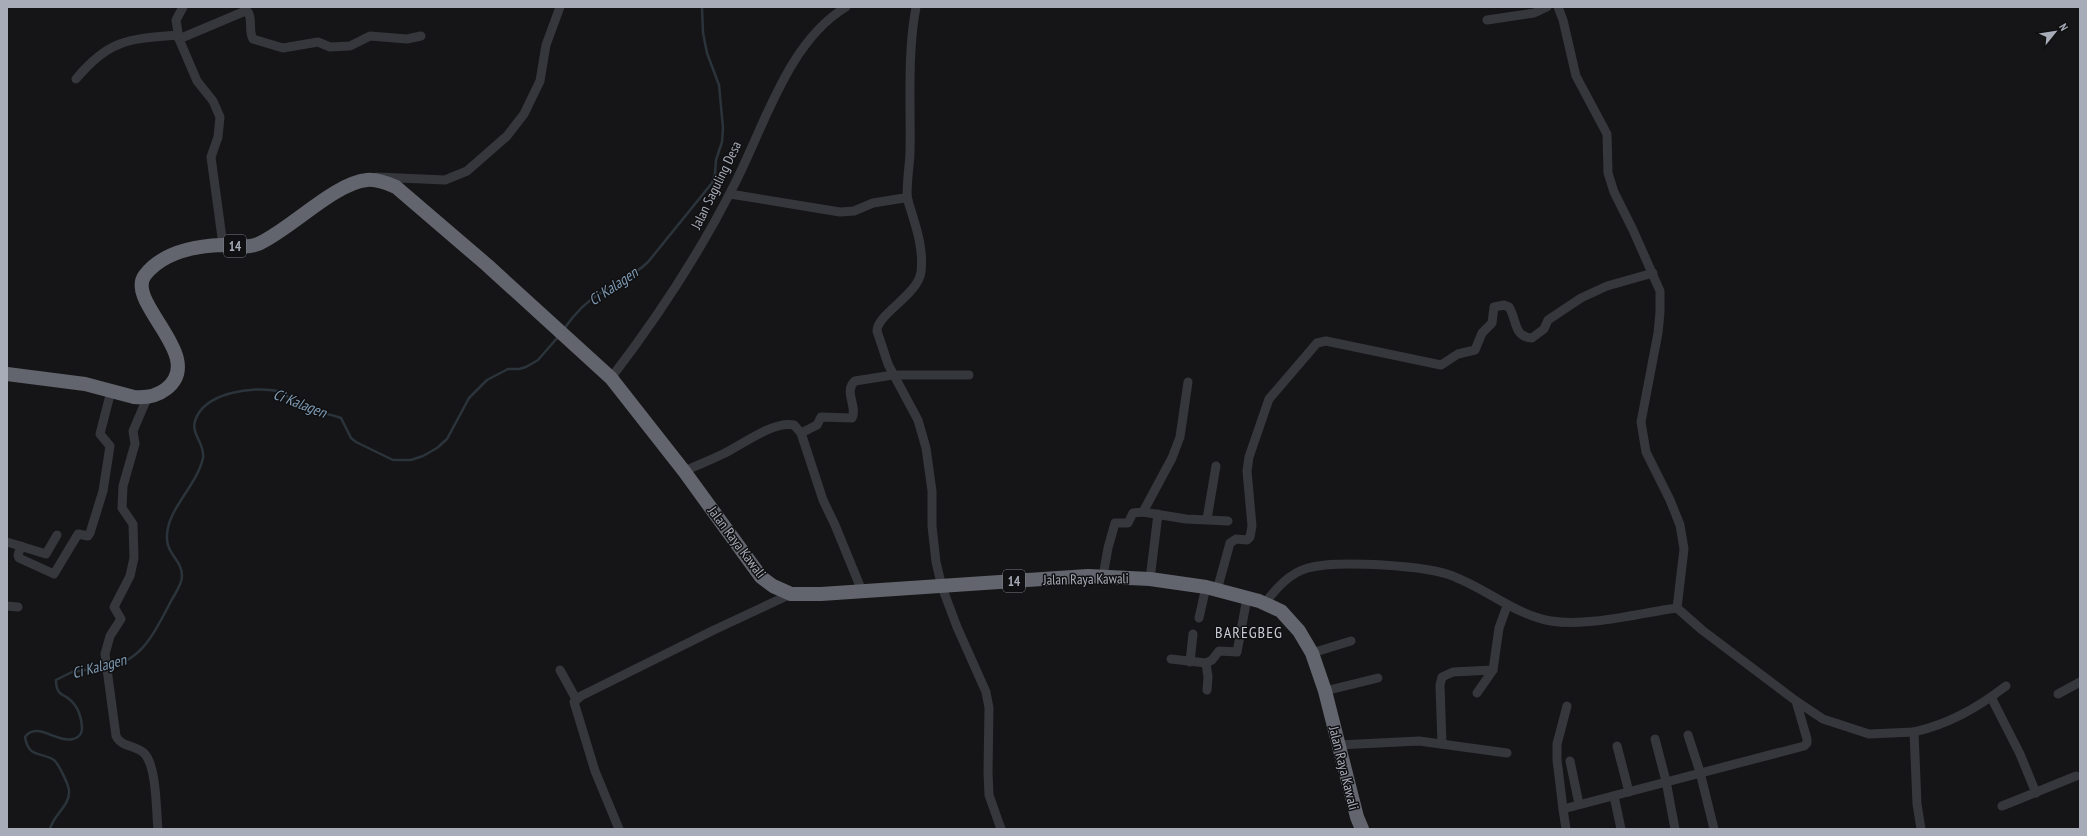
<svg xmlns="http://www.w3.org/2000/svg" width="2087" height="836" viewBox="0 0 2087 836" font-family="'PT Sans Narrow',sans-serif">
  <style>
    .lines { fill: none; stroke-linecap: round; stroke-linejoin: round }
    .stream { stroke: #2b343b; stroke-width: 2.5 }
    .minor { stroke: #36373c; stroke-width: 9 }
    .highway { stroke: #62656d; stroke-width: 14 }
    .labels { text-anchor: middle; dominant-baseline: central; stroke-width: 3; stroke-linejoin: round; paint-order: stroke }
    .shield { fill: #101012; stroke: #7a7d86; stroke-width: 1 }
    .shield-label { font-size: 13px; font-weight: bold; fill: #a7acb8 }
    .street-label { font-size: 14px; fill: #a7acb8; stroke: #101012 }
    .water-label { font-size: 15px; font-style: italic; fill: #7e9ab3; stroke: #101012 }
    .quarter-label { font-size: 16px; letter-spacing: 1px; fill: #c8cbd4; stroke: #101012 }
  </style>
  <rect width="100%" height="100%" fill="#151517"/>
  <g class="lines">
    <!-- stream -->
    <g class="stream">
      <path d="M564 329C573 316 584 303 599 294 616 283 634 276 648 262L712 183 715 174 716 160 722 142 723 128 719 85 707 53 703 33 702 7"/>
      <path d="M110 666C142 661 156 630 170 603 174 595 182 585 182 576 182 557 162 554 168 528 172 506 198 482 203 458 205 443 191 435 195 421 204 392 253 386 278 391 287 394 292 402 300 406 313 412 328 413 341 418L351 438 356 442 393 460H411L423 456 437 448 447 439 469 398 487 380 508 369H519L526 367 538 360 558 337"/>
      <path d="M50 829C53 815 70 806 69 791 69 785 58 763 54 760 40 751 29 759 25 737 37 721 56 743 73 739 78 738 82 734 82 729 82 718 78 706 69 699 66 696 61 695 59 692 56 688 56 684 56 680L72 672 105 667"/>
    </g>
    <!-- minor -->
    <g class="minor">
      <polyline points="183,7 176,20 179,39 197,81 213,101 220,117 218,137 211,157 223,245"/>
      <path d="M916 7C907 55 911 104 910 152 910 164 905 191 908 201 915 224 924 247 921 272 918 295 877 314 877 331L888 364 918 420 926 448 932 491V526L936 562 942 587 957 627 986 692 989 708 988 772 989 795 1001 829"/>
      <polyline points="1487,20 1534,13 1547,7"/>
      <path d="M179 39 243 12H248C253 20 248 30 253 39L283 48 318 42 330 47 350 46 370 36 407 39 421 36"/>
      <path d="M76 79C109 39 129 39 178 35"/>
      <polyline points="377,177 445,180 467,171 507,136 524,114 540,81 546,45 560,7"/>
      <polyline points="730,194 840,212 854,211 873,203 904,198 908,200"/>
      <path d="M611 378C657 318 698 256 732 189 763 131 786 43 846 7"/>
      <path d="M148 396 133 431 135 444 123 486 122 508 133 524 134 558 130 576 114 607 121 619 110 636 105 654 116 736C121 747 136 745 144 753 157 766 156 811 158 829"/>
      <path d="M801 433 817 425 821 417 852 418C858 407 843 391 855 381L893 375H969"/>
      <path d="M684 471C698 465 711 460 725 453 743 444 773 421 794 425L801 433 823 500 835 525 862 591"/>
      <polyline points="1143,512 1172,458 1180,437 1188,382"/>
      <polyline points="1207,519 1216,466"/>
      <polyline points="7,542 46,554 57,535"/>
      <polyline points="21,546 18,555 19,558 54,574 78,534 88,536 90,533 103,491 110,446 100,434 111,391"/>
      <polyline points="1103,576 1108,548 1115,523 1128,523 1133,513 1143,512 1186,519 1228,521"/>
      <polyline points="1150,579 1158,514"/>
      <path d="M1217 590 1230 543 1236 539 1247 540 1250 537 1252 526 1247 471 1249 457 1269 399 1317 343 1326 341 1441 365 1458 354 1475 350 1482 333 1492 323 1494 307 1504 305 1509 307C1517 319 1513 337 1532 338L1544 329 1548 320 1581 298 1607 286 1653 273"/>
      <path d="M1264 604C1276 589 1289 573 1308 568 1336 560 1429 565 1455 577 1488 590 1516 615 1551 621 1589 627 1639 613 1677 608L1684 549 1680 525 1670 500 1646 452 1641 422 1658 333 1660 312V291L1633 230 1614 192 1608 173 1607 134 1576 76 1563 20 1558 7"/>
      <polyline points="7,606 18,607"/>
      <polyline points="1677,608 1702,630 1796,701 1823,719 1869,734 1914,732"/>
      <polyline points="1199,618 1206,587"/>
      <polyline points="1312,653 1351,641"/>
      <polyline points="1171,659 1206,663 1212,660 1219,651 1237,652 1247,598"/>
      <polyline points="1190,662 1193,634"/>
      <polyline points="1206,663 1208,677 1207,690"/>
      <polyline points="560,670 576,699"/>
      <polyline points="1325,691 1378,678"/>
      <polyline points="1477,693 1493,670 1499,628 1507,606"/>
      <polyline points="2058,694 2080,682"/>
      <polyline points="1991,697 2020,754 2036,793"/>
      <polyline points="1688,735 1700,772 1714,829"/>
      <polyline points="1655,739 1666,781 1675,829"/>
      <polyline points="1442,744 1440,685 1442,677 1453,672 1493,670"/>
      <polyline points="1338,745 1419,741 1507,753"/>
      <polyline points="1617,746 1629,792"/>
      <polyline points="1570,761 1579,804"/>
      <polyline points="1614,796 1621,829"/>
      <polyline points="2002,806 2076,776"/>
      <polyline points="1563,809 1557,760 1557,744 1567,706"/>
      <polyline points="619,829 595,771 574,702 581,696 714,630 791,594"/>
      <polyline points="1566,829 1563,809 1804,746 1807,743 1807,739 1796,701"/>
      <path d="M1921 829 1917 804 1914 732C1949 724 1977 708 2006 686"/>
    </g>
    <!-- highway -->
    <path class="highway" d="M7 374 85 384 134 397C145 398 157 396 166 389 208 357 124 302 145 275 163 252 195 246 222 245 234 245 245 249 258 244 290 230 334 183 367 180 377 179 387 183 396 187L487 265 611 378 684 471 761 577 773 586 791 594H821L1088 576 1150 579 1206 587 1259 601 1281 611 1299 631 1312 653 1325 691 1357 817 1362 829"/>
  </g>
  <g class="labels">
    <!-- shield labels -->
    <g class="shield">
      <rect x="224" y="235" width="22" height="22" rx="3"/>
      <rect x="1003" y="570" width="22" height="22" rx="3"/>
    </g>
    <g class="shield-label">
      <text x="235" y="246">14</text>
      <text x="1014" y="581">14</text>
    </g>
    <!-- street labels -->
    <g class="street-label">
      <text transform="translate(716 185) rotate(-64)">Jalan Saguling Desa</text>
      <text transform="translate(737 542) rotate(53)">Jalan Raya Kawali</text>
      <text transform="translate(1086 579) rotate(-1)">Jalan Raya Kawali</text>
      <text transform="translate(1344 768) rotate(76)">Jalan Raya Kawali</text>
    </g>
    <!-- water labels -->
    <g class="water-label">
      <text transform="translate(613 286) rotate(-34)">Ci Kalagen</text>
      <text transform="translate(300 403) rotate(21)">Ci Kalagen</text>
      <text transform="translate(99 666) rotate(-15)">Ci Kalagen</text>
    </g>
    <!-- quarter labels -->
    <g class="quarter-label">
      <text x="1249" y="632">BAREGBEG</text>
    </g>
  </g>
  <!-- border -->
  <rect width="2087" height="836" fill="none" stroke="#a7acb8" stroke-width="16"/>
  <!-- north arrow -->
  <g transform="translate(2055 32) rotate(60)" stroke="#101012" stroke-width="3" paint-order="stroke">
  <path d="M0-3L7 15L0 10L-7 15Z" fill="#a7acb8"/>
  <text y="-6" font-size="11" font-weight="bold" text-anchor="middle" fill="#a7acb8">N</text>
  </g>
</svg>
